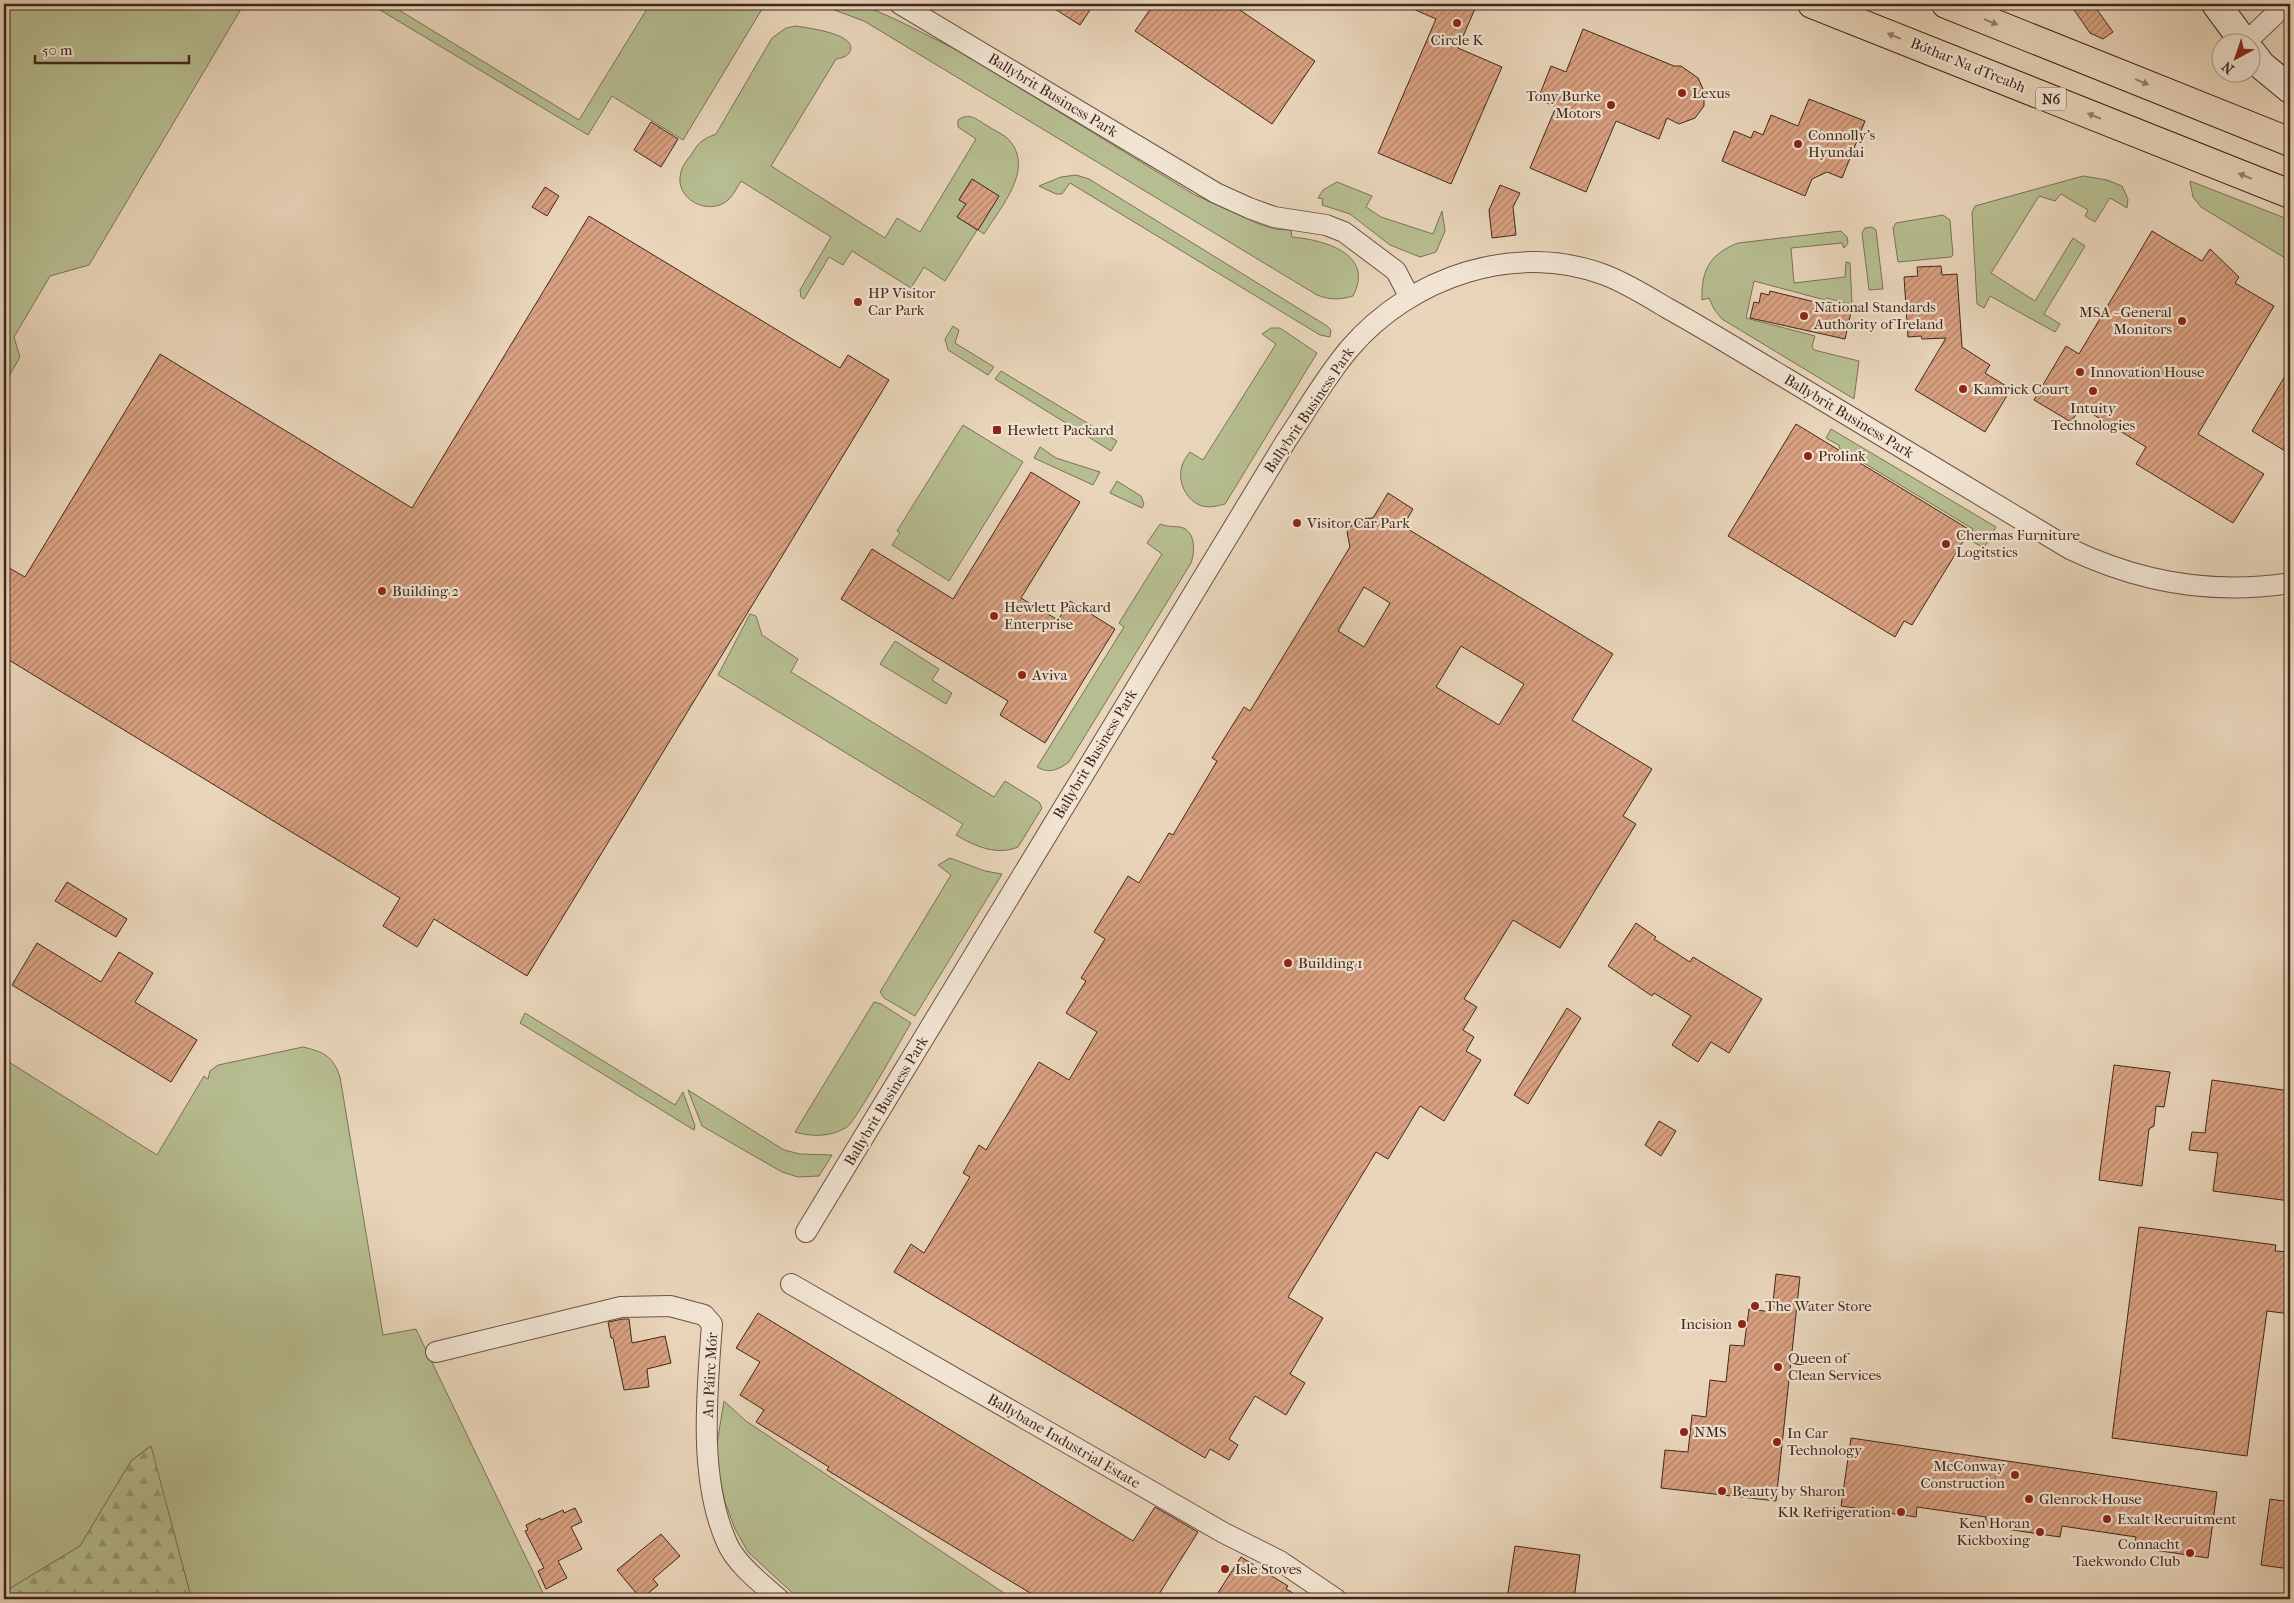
<svg xmlns="http://www.w3.org/2000/svg" width="2294" height="1603" viewBox="0 0 2294 1603" font-family="'IM FELL French Canon',serif">
  <style>
    .green { fill: #b6bd90; stroke: #7c7256 }
    .forest { fill: url(#forest-firs); stroke: #7c7256 }
    .building { fill: url(#building-hatch); stroke: #41271d; fill-rule: evenodd }
    .lines { fill: none; stroke-linecap: round; stroke-linejoin: round }
    .minor-casing { stroke: #6b5244; stroke-width: 22 }
    .secondary-casing { stroke: #41271d; stroke-width: 30 }
    .trunk-casing { stroke: #41271d; stroke-width: 30 }
    .minor { stroke: #f1e4d2; stroke-width: 20 }
    .secondary { stroke: #f1e4d2; stroke-width: 28 }
    .trunk { stroke: #e9d5ba; stroke-width: 28 }
    .oneway { fill: #957e6c }
    .poi-dot { fill: #8f2418; stroke: #f1e4d2; stroke-width: 2 }
    .labels { text-anchor: middle; dominant-baseline: central; stroke-width: 4.5; stroke-linejoin: round; paint-order: stroke }
    .shield { fill: #f1e4d2; stroke: #766053; stroke-width: 1 }
    .shield-label { font-size: 14px; font-weight: bold; fill: #41271d }
    .poi-label { font-size: 15px; fill: #41271d; stroke: #f1e4d2; text-anchor: start }
    .street-label { font-size: 15px; fill: #41271d; stroke: #f1e4d2 }
  </style>
  <defs>
    <pattern id="forest-firs" width="22" height="20" patternUnits="userSpaceOnUse" patternTransform="scale(1.25)"><rect width="22" height="20" fill="#b6bd90"/><path d="M5 1l3.5 6h-7zM16 11l3.5 6h-7z" fill="#969a75"/></pattern>
    <pattern id="building-hatch" width="6" height="6" patternUnits="userSpaceOnUse" patternTransform="scale(1.25)"><rect width="6" height="6" fill="#d9a181"/><path d="M-1 1l2-2M0 6l6-6M5 7l2-2" fill="none" stroke="#b28369"/></pattern>
  </defs>
  <rect width="100%" height="100%" fill="#e9d5ba"/>
  <filter id="stains"><feTurbulence type="fractalNoise" baseFrequency=".004" numOctaves="4"/><feColorMatrix values="0 0 0 0 .2 0 0 0 0 .09 0 0 0 0 .02 0 0 0 .5 -.17"/></filter>
  <radialGradient id="worn" r=".72"><stop offset=".6" stop-color="#630" stop-opacity="0"/><stop offset="1" stop-color="#630" stop-opacity=".3"/></radialGradient>
  <!-- green -->
  <g class="green">
    <polygon points="4,4 244,4 89,265 50,276 14,337 20,357 4,385"/>
    <polygon points="370,4 389,4 579,120 650,4 765,4 683,140 612,96 588,135"/>
    <path d="M818 4H861L897 20 959 51 1195 195 1259 224 1275 229 1291 230 1292 237C1325 240 1375 254 1353 296 1339 300 1330 300 1317 295L864 21Z"/>
    <path d="M796 26C807 28 851 33 851 48 850 56 842 58 836 59L771 166 885 238 897 218 920 232 976 139 958 127V120C969 112 976 119 986 125 992 129 1000 133 1006 137 1038 166 1000 208 984 234L978 230 999 196 972 179 959 199 966 204 957 217 977 230 945 281 924 267 911 288 852 251 843 265 829 257 804 299 801 297 800 290 831 237 741 181C737 187 734 195 728 200 709 217 673 199 681 172 682 166 687 160 691 155 699 142 701 140 716 134L772 38 786 28Z"/>
    <polygon points="1076,175 1089,179 1327,326 1331,330 1330,337 1320,335 1070,183 1062,194 1056,194 1039,186 1061,177"/>
    <polygon points="2083,176 2107,180 2122,186 2128,199 2127,208 2110,198 2095,222 2085,216 2088,210 2061,194 2055,201 2039,196 1991,273 2035,301 2073,238 2085,246 2044,314 2060,324 2055,332 1990,296 1984,308 1977,304 1972,213 1975,206"/>
    <polygon points="2190,181 2290,220 2290,261 2201,207 2193,197"/>
    <polygon points="1337,182 1372,196 1366,207 1381,217 1433,234 1442,211 1445,231 1436,252 1420,257 1390,245 1350,214 1322,205 1323,199 1318,198 1323,190"/>
    <polygon points="1943,215 1950,220 1953,255 1951,257 1898,262 1893,228 1896,223"/>
    <polygon points="1872,227 1876,230 1883,289 1869,290 1862,233 1865,228"/>
    <path d="M1841 231 1847 237 1848 243 1844 248 1842 243 1791 248 1794 283 1845 277 1846 262 1850 263 1852 305 1827 298 1825 300 1754 281 1746 318 1815 336 1812 346 1814 350 1859 361 1854 399 1722 319 1714 309 1709 298 1702 300C1701 270 1710 254 1738 243Z"/>
    <polygon points="953,326 959,330 955,343 994,367 988,375 948,350 945,339"/>
    <path d="M1271 328H1280L1317 353 1225 504C1217 506 1210 508 1202 506 1186 501 1177 481 1182 466 1183 461 1187 456 1190 452L1203 460 1276 344 1262 334Z"/>
    <polygon points="1001,371 1117,441 1111,451 995,379"/>
    <polygon points="963,425 1023,462 949,581 892,545 900,533 897,531"/>
    <polygon points="1831,429 1996,527 1984,548 1968,539 1973,529 1839,448 1840,446 1826,438"/>
    <polygon points="1040,447 1056,458 1100,472 1093,485 1034,458"/>
    <polygon points="1117,481 1141,496 1144,504 1142,508 1110,493"/>
    <path d="M1160 524C1167 527 1173 526 1180 527 1196 530 1195 552 1191 563L1069 762C1058 770 1049 774 1037 767L1124 627 1119 623 1162 554 1147 543Z"/>
    <path d="M750 614 756 616 762 635 798 659 791 672 994 797 1005 781 1039 802 1042 808 1018 847C997 856 974 846 956 835L963 824 718 675Z"/>
    <polygon points="895,641 939,669 932,680 952,693 946,704 880,664"/>
    <polygon points="950,858 985,871 1002,874 915,1016 884,998 880,992 951,875 938,865"/>
    <path d="M874 1002 881 1004 911 1023C902 1038 855 1122 847 1127 831 1137 812 1137 795 1132Z"/>
    <polygon points="525,1013 675,1105 683,1092 695,1126 694,1130 520,1023"/>
    <path d="M303 1047C324 1052 333 1056 340 1077L383 1335 416 1329 546 1599H189L191 1597 150 1446 131 1461 80 1546 4 1592V1059L157 1155 204 1076 208 1079 210 1071 218 1065Z"/>
    <polygon points="688,1090 784,1150 800,1154 832,1155 819,1176 798,1177 782,1172 702,1126"/>
    <polygon points="724,1401 746,1421 1013,1599 799,1599 748,1552 735,1529 725,1502 715,1456"/>
  </g>
  <!-- forest -->
  <polygon class="forest" points="151,1446 191,1597 189,1599 4,1599 4,1592 80,1546 131,1461"/>
  <!-- building -->
  <g class="building">
    <polygon points="1047,4 1094,4 1080,25"/>
    <polygon points="1154,4 1231,4 1315,61 1272,124 1135,31"/>
    <polygon points="1402,4 1477,4 1458,48 1502,67 1451,184 1378,153 1436,19"/>
    <polygon points="2070,4 2093,4 2113,32 2103,39 2090,33"/>
    <polygon points="1583,29 1674,66 1681,66 1698,78 1704,91 1704,106 1695,118 1679,124 1667,118 1659,139 1616,121 1586,192 1530,168 1556,107 1538,99 1551,66 1566,72"/>
    <polygon points="1809,99 1865,121 1842,178 1827,172 1812,179 1805,196 1722,161 1734,131 1751,138 1754,131 1763,135 1771,115 1798,126"/>
    <polygon points="651,122 678,139 661,167 634,150"/>
    <polygon points="972,179 999,196 978,230 957,217 966,204 959,200"/>
    <polygon points="1500,185 1520,193 1513,207 1516,235 1492,238 1489,210"/>
    <polygon points="545,187 559,196 547,216 532,207"/>
    <polygon points="589,216 840,368 848,355 889,380 527,976 434,919 417,947 383,926 400,898 4,657 4,565 25,577 160,354 412,508"/>
    <polygon points="2152,231 2202,261 2210,249 2239,277 2235,283 2274,306 2198,434 2264,474 2233,523 2136,464 2146,447 2081,407 2071,422 2034,400 2066,346 2079,354"/>
    <polygon points="1941,266 1942,275 1957,274 1962,347 1990,365 1985,373 2011,389 1985,432 1915,390 1946,338 1922,339 1921,336 1908,337 1904,277 1918,276 1917,267"/>
    <polygon points="1770,291 1827,305 1827,302 1852,308 1845,339 1750,318 1754,302 1759,303 1761,293 1769,295"/>
    <polygon points="2290,368 2290,454 2252,431"/>
    <polygon points="1796,424 1970,530 1912,625 1904,621 1895,637 1728,536"/>
    <polygon points="1031,472 1080,502 1021,598 1058,620 1070,601 1115,629 1045,743 1000,715 1008,701 841,599 872,549 953,599"/>
    <path d="M1388 493 1413 509 1403 526 1613 654 1572 720 1652 769 1623 816 1636 824 1560 948 1513 920 1464 999 1477 1007 1463 1030 1474 1037 1466 1051 1481 1060 1444 1121 1420 1106 1388 1159 1376 1152 1288 1297 1323 1318 1290 1374 1305 1383 1286 1415 1255 1396 1229 1439 1238 1445 1229 1460 1210 1449 1205 1458 894 1272 911 1244 924 1253 970 1177 963 1173 979 1145 986 1150 1039 1062 1069 1080 1097 1032 1066 1013 1086 981 1081 978 1105 939 1094 932 1128 876 1139 883 1169 833 1173 835 1217 761 1212 758 1244 707 1250 711 1350 547 1347 532 1356 519 1373 518ZM1364 587 1390 603 1364 647 1338 631ZM1461 646 1524 684 1499 725 1436 687Z"/>
    <polygon points="67,882 127,919 116,937 55,901"/>
    <polygon points="1636,923 1656,937 1654,939 1690,962 1693,957 1762,999 1729,1053 1711,1042 1698,1062 1672,1045 1691,1016 1654,993 1652,996 1608,966"/>
    <polygon points="37,943 101,982 119,952 153,973 135,1002 197,1040 171,1082 12,985"/>
    <polygon points="1567,1008 1581,1018 1528,1104 1514,1095"/>
    <polygon points="2114,1065 2170,1072 2164,1107 2156,1106 2154,1126 2149,1129 2142,1186 2099,1180"/>
    <polygon points="2212,1080 2290,1091 2290,1201 2213,1191 2218,1153 2189,1150 2192,1132 2205,1133"/>
    <polygon points="1659,1121 1676,1131 1661,1156 1645,1145"/>
    <polygon points="2139,1227 2276,1245 2275,1251 2290,1252 2290,1314 2267,1311 2247,1456 2112,1438"/>
    <polygon points="1776,1274 1800,1277 1776,1501 1661,1488 1665,1450 1688,1452 1692,1415 1706,1417 1710,1380 1726,1382 1730,1345 1744,1346 1749,1309 1772,1312"/>
    <polygon points="758,1313 1133,1541 1155,1507 1198,1532 1156,1599 1040,1599 827,1470 829,1467 756,1422 764,1410 740,1395 760,1362 736,1348"/>
    <polygon points="623,1319 629,1319 632,1343 665,1336 671,1363 647,1369 649,1387 624,1390 613,1338 611,1338 608,1322"/>
    <polygon points="1851,1438 2217,1492 2208,1558 2134,1547 2136,1537 2062,1526 2060,1537 1985,1526 1986,1517 1917,1507 1916,1517 1841,1506"/>
    <polygon points="2270,1499 2290,1502 2290,1569 2261,1565"/>
    <polygon points="575,1508 582,1522 571,1527 582,1549 558,1561 567,1578 546,1589 538,1571 544,1568 525,1531 528,1530 526,1525 540,1518 541,1520 563,1510 564,1513"/>
    <polygon points="661,1534 680,1556 653,1579 658,1585 641,1599 617,1570"/>
    <polygon points="1515,1546 1580,1555 1574,1599 1507,1599"/>
    <polygon points="1241,1557 1288,1586 1286,1589 1303,1599 1214,1599"/>
  </g>
  <g class="lines">
    <!-- minor casing -->
    <g class="minor-casing">
      <g id="minor">
        <polyline points="900,4 1216,193 1249,208 1274,217 1326,225 1344,232 1396,271 1409,296"/>
        <polyline points="2246,42 2286,4"/>
        <path d="M806 1232 1286 441C1307 410 1326 376 1350 348 1411 277 1515 241 1605 275 1626 283 1647 296 1667 308 1707 330 1745 354 1784 377 1879 435 1975 491 2070 549 2139 582 2214 595 2290 583"/>
        <polyline points="791,1284 1224,1533 1280,1561 1336,1599"/>
        <path d="M436 1352 621 1307 670 1306 704 1315 712 1324C707 1393 698 1478 727 1543 736 1564 762 1584 779 1599"/>
      </g>
    </g>
    <!-- secondary casing -->
    <g class="secondary-casing">
      <g id="secondary">
        <polyline points="2216,4 2244,42"/>
        <polyline points="2252,53 2261,65 2290,89"/>
      </g>
    </g>
    <!-- trunk casing -->
    <g class="trunk-casing">
      <g id="trunk">
        <polyline points="1812,4 2290,194"/>
        <polyline points="1946,4 2290,142"/>
      </g>
    </g>
    <!-- minor -->
    <use href="#minor" class="minor"/>
    <!-- secondary -->
    <use href="#secondary" class="secondary"/>
    <!-- trunk -->
    <use href="#trunk" class="trunk"/>
  </g>
  <!-- one-way arrows -->
  <defs><path id="oneway-solid" d="M-6-.8H1V-3.2L6.5 0L1 3.2V.8H-6Z" transform="scale(1.25)"/></defs>
  <g class="oneway">
    <use href="#oneway-solid" transform="translate(1991 22) rotate(22)"/>
    <use href="#oneway-solid" transform="translate(1894 36) rotate(-158)"/>
    <use href="#oneway-solid" transform="translate(2142 82) rotate(22)"/>
    <use href="#oneway-solid" transform="translate(2094 116) rotate(-158)"/>
    <use href="#oneway-solid" transform="translate(2245 176) rotate(-158)"/>
  </g>
  <!-- markers -->
  <g class="poi-dot">
    <circle cx="1457" cy="23" r="5"/>
    <circle cx="1682" cy="93" r="5"/>
    <circle cx="1611" cy="105" r="5"/>
    <circle cx="1798" cy="144" r="5"/>
    <circle cx="858" cy="302" r="5"/>
    <circle cx="1804" cy="316" r="5"/>
    <circle cx="2182" cy="321" r="5"/>
    <circle cx="2080" cy="372" r="5"/>
    <circle cx="1963" cy="389" r="5"/>
    <circle cx="2093" cy="391" r="5"/>
    <rect x="992" y="425" width="10" height="10" rx="2.5"/>
    <circle cx="1808" cy="456" r="5"/>
    <circle cx="1297" cy="523" r="5"/>
    <circle cx="1946" cy="544" r="5"/>
    <circle cx="382" cy="591" r="5"/>
    <circle cx="994" cy="616" r="5"/>
    <circle cx="1022" cy="675" r="5"/>
    <circle cx="1288" cy="963" r="5"/>
    <circle cx="1755" cy="1306" r="5"/>
    <circle cx="1742" cy="1324" r="5"/>
    <circle cx="1778" cy="1367" r="5"/>
    <circle cx="1684" cy="1432" r="5"/>
    <circle cx="1777" cy="1442" r="5"/>
    <circle cx="2015" cy="1475" r="5"/>
    <circle cx="1722" cy="1491" r="5"/>
    <circle cx="2029" cy="1499" r="5"/>
    <circle cx="1901" cy="1512" r="5"/>
    <circle cx="2107" cy="1519" r="5"/>
    <circle cx="2040" cy="1532" r="5"/>
    <circle cx="2190" cy="1553" r="5"/>
    <circle cx="1225" cy="1569" r="5"/>
  </g>
  <g class="labels">
    <!-- shield labels -->
    <rect class="shield" x="2036" y="87.5" width="30" height="23" rx="4"/>
    <g class="shield-label">
      <text x="2051" y="99">N6</text>
    </g>
    <!-- poi labels -->
    <g class="poi-label">
      <text x="1457" y="40" text-anchor="middle">Circle K</text>
      <text x="1692" y="93">Lexus</text>
      <text x="1601" y="96" text-anchor="end">Tony Burke<tspan x="1601" dy="17">Motors</tspan></text>
      <text x="1808" y="135">Connolly's<tspan x="1808" dy="17">Hyundai</tspan></text>
      <text x="868" y="293">HP Visitor<tspan x="868" dy="17">Car Park</tspan></text>
      <text x="1814" y="307">National Standards<tspan x="1814" dy="17">Authority of Ireland</tspan></text>
      <text x="2172" y="312" text-anchor="end">MSA - General<tspan x="2172" dy="17">Monitors</tspan></text>
      <text x="2090" y="372">Innovation House</text>
      <text x="1973" y="389">Kamrick Court</text>
      <text x="2093" y="408" text-anchor="middle">Intuity<tspan x="2093" dy="17">Technologies</tspan></text>
      <text x="1007" y="430">Hewlett Packard</text>
      <text x="1818" y="456">Prolink</text>
      <text x="1307" y="523">Visitor Car Park</text>
      <text x="1956" y="535">Chermas Furniture<tspan x="1956" dy="17">Logitstics</tspan></text>
      <text x="392" y="591">Building 2</text>
      <text x="1004" y="607">Hewlett Packard<tspan x="1004" dy="17">Enterprise</tspan></text>
      <text x="1032" y="675">Aviva</text>
      <text x="1298" y="963">Building 1</text>
      <text x="1765" y="1306">The Water Store</text>
      <text x="1732" y="1324" text-anchor="end">Incision</text>
      <text x="1788" y="1358">Queen of<tspan x="1788" dy="17">Clean Services</tspan></text>
      <text x="1694" y="1432">NMS</text>
      <text x="1787" y="1433">In Car<tspan x="1787" dy="17">Technology</tspan></text>
      <text x="2005" y="1466" text-anchor="end">McConway<tspan x="2005" dy="17">Construction</tspan></text>
      <text x="1732" y="1491">Beauty by Sharon</text>
      <text x="2039" y="1499">Glenrock House</text>
      <text x="1891" y="1512" text-anchor="end">KR Refrigeration</text>
      <text x="2117" y="1519">Exalt Recruitment</text>
      <text x="2030" y="1523" text-anchor="end">Ken Horan<tspan x="2030" dy="17">Kickboxing</tspan></text>
      <text x="2180" y="1544" text-anchor="end">Connacht<tspan x="2180" dy="17">Taekwondo Club</tspan></text>
      <text x="1235" y="1569">Isle Stoves</text>
    </g>
    <!-- street labels -->
    <g class="street-label">
      <text transform="translate(1968 65) rotate(22)">Bóthar Na dTreabh</text>
      <text transform="translate(1053 95) rotate(31)">Ballybrit Business Park</text>
      <text transform="translate(1309 410) rotate(-56)">Ballybrit Business Park</text>
      <text transform="translate(1849 416) rotate(31)">Ballybrit Business Park</text>
      <text transform="translate(1095 754) rotate(-59)">Ballybrit Business Park</text>
      <text transform="translate(886 1101) rotate(-59)">Ballybrit Business Park</text>
      <text transform="translate(710 1375) rotate(-87)">An Páirc Mór</text>
      <text transform="translate(1064 1441) rotate(30)">Ballybane Industrial Estate</text>
    </g>
  </g>
  <!-- margin -->
  <rect width="2294" height="1603" fill="none" stroke="#e9d5ba" stroke-width="20"/>
  <rect x="5" y="5" width="2284" height="1593" fill="none" stroke="#41271d" stroke-width="2.5"/>
  <rect x="10" y="10" width="2274" height="1583" fill="none" stroke="#41271d"/>
  <!-- north arrow -->
  <g transform="translate(2236 58) rotate(220)"><circle r="24" fill="#f1e4d2" stroke="#ab988a"/>
  <path d="M0-4L9 19L0 12L-9 19Z" fill="#8f2418"/>
  <text y="-8" font-size="14" font-weight="bold" text-anchor="middle" fill="#41271d">N</text>
  </g>
  <!-- scale -->
  <path d="M35 55v8h154v-8" fill="none" stroke="#41271d" stroke-width="2.5"/>
  <text x="42" y="55" font-size="15" fill="#41271d" stroke="#f1e4d2" stroke-width="4" paint-order="stroke">50 m</text>
  <rect width="100%" height="100%" filter="url(#stains)"/>
  <rect width="100%" height="100%" fill="url(#worn)"/>
</svg>
